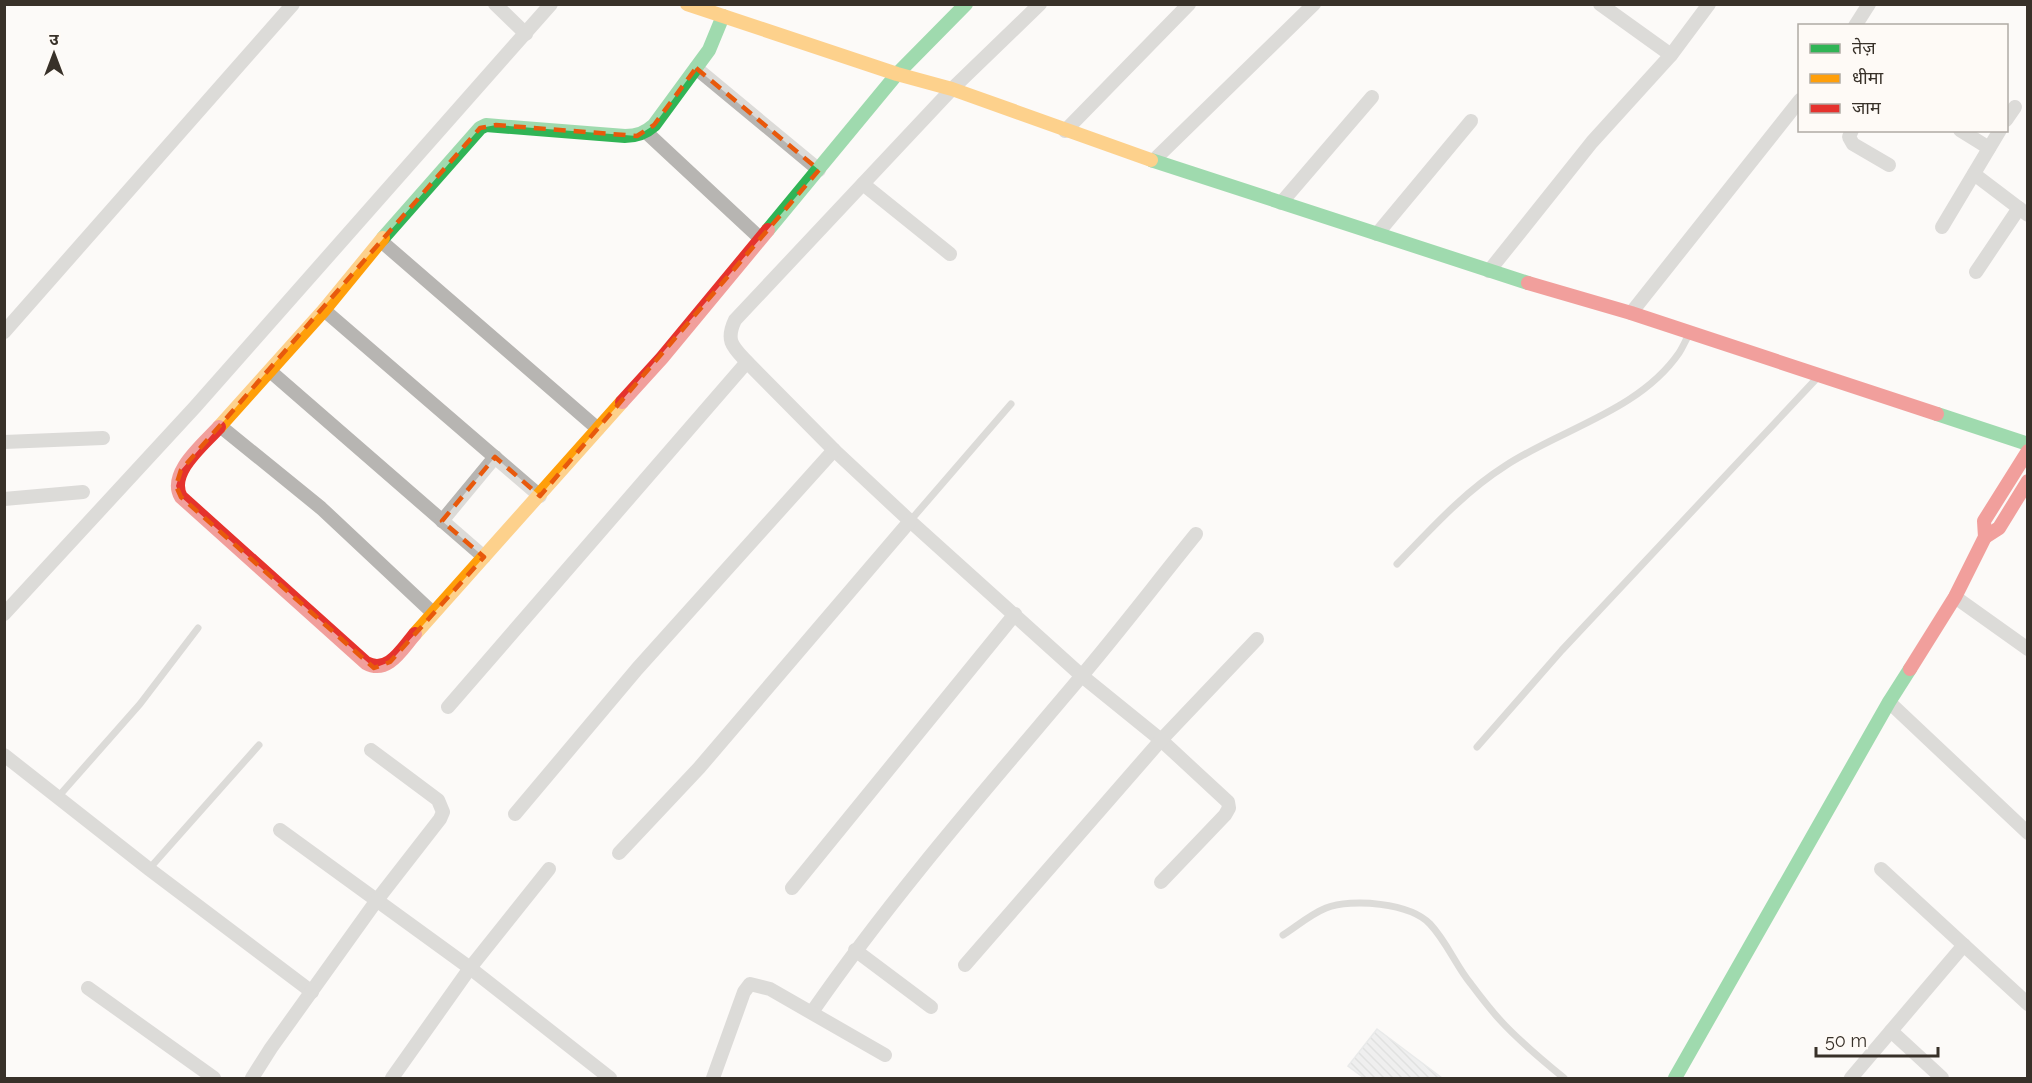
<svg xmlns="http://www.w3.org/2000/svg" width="2032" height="1083" viewBox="0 0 2032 1083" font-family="Raleway,'Noto Sans Devanagari',sans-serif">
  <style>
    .building { fill: url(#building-back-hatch); stroke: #d3d7d9; stroke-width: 1.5 }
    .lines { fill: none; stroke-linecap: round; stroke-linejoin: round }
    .lane { stroke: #b7b5b2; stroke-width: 7 }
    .street { stroke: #b7b5b2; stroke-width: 14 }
    .fast { stroke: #30b455; stroke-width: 14 }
    .slow { stroke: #ff9f0a; stroke-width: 14 }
    .jam { stroke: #e5322d; stroke-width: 14 }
    .marked { fill: none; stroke: #e8590c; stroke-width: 4.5; stroke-dasharray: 12 8; stroke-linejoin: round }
  </style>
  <defs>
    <pattern id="building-back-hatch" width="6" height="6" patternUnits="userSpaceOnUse" patternTransform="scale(1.5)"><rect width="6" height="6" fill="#dfe3e4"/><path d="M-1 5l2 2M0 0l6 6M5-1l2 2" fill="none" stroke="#c0c3c4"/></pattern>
  </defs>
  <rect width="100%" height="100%" fill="#fcfaf8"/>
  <!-- building -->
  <polygon class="building" points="1377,1029 1442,1078 1364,1078 1348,1066"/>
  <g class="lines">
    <!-- lane -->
    <g class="lane">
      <polyline points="910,521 1011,404"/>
      <path d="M1397 564C1431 529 1464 492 1505 466 1561 429 1639 411 1679 353 1683 347 1686 339 1690 333"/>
      <polyline points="1477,747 1562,650 1818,377"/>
      <polyline points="58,797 140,704 198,628"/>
      <polyline points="149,869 259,745"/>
      <path d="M1283 935C1297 926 1311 914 1326 908 1352 898 1410 903 1430 924 1447 942 1456 966 1471 984 1480 996 1490 1009 1500 1020 1519 1041 1542 1060 1564 1078"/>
    </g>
    <!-- street -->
    <g class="street">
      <polyline points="495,4 526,34"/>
      <path d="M1040 4 952 89 735 320C725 341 733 347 747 362L834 450 910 521 1082 676 1161 740 1228 802 1229 808 1225 815 1161 882"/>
      <polyline points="1600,4 1671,55"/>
      <polyline points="1855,26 1869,4"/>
      <polyline points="696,68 819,170"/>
      <polyline points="2006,120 2015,107"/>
      <polyline points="1852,130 1849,137 1853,144 1889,165"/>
      <polyline points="1960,130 1989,148"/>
      <polyline points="1065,131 1189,4"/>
      <polyline points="646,132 760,238"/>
      <polyline points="1153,161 1314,4"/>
      <polyline points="1974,174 2028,215"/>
      <polyline points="863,184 950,254"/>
      <polyline points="1281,203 1372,97"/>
      <polyline points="1942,227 2000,130"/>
      <polyline points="1377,234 1471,121"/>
      <polyline points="381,241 598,429"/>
      <polyline points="1489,271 1592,142 1671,55 1709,4"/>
      <polyline points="1976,272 2019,208"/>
      <polyline points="324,310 540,496"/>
      <polyline points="1631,313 1800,100"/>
      <polyline points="4,332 293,4"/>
      <polyline points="270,371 484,557"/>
      <polyline points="220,426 321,508 433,613"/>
      <polyline points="4,442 103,438"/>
      <polyline points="4,499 83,492"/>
      <polyline points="442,521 495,457"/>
      <polyline points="1955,597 2028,649"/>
      <polyline points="4,614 195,407 551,4"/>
      <polyline points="1889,702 2028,833"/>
      <polyline points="448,707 747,362"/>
      <polyline points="4,755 149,869 312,992"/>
      <polyline points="515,814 637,669 834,450"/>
      <polyline points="280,830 470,968 610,1078"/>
      <polyline points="619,853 699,768 910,521"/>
      <polyline points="1881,869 2028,1004"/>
      <polyline points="792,888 1015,614"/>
      <polyline points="855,950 931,1007"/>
      <polyline points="965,965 1161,740 1257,639"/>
      <polyline points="88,988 214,1078"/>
      <path d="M812 1012C893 895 987 788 1079 679 1119 632 1157 582 1196 534"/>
      <polyline points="1891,1031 1942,1078"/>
      <polyline points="252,1078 271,1048 377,900 440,819 443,812 438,800 371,750"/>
      <polyline points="392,1078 470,968 549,869"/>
      <polyline points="713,1078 744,992 750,984 770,989 885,1055"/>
      <polyline points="1851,1078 1964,945"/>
    </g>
    <!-- fast -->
    <g class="fast">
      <polyline points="1151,160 1528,283"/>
      <polyline points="768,230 897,74 966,4"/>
      <path d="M383 238 480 128 486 125 625 136C637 136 645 133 654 125L709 50 723 16"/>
      <polyline points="1937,414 2028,444"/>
      <polyline points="1675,1078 1889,702 1910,669"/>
    </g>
    <!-- slow -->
    <g class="slow">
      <polyline points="687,4 897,74 952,89 1151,160"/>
      <polyline points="219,427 324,310 383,238"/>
      <polyline points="415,634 622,402"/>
    </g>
    <!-- jam -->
    <g class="jam">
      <polyline points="1528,283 1631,313 1937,414"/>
      <polyline points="622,402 662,358 768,230"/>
      <path d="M219 427C204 444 167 473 181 497L366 663C388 675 402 649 415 634"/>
      <polyline points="1985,537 1999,528 2028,481"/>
      <polyline points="1910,669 1955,597 1985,537 1984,521 2028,451"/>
    </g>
  </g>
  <!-- marked area -->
  <path d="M0 0H2032V1083H0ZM696 68 819 170 540 496 495 457 442 521 484 557 390 662 374 668 181 497 176 486 181 470 480 128 496 125 637 136 654 125Z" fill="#fcfaf8" fill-opacity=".55" fill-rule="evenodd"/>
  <path class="marked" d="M696 68 819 170 540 496 495 457 442 521 484 557 390 662 374 668 181 497 176 486 181 470 480 128 496 125 637 136 654 125Z"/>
  <!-- border -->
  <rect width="2032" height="1083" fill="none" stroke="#383129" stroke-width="12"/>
  <!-- legend -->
  <rect x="1798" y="24" width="210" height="108" fill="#fefaf6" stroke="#afaaa4" stroke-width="1.5"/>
  <rect x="1810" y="44" width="30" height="9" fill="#30b455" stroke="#afaaa4" stroke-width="1.5"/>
  <text x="1852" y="54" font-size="18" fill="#383129">तेज़</text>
  <rect x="1810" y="74" width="30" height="9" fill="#ff9f0a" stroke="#afaaa4" stroke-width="1.5"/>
  <text x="1852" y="84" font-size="18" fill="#383129">धीमा</text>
  <rect x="1810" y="104" width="30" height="9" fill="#e5322d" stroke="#afaaa4" stroke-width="1.5"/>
  <text x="1852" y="114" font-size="18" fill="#383129">जाम</text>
  <!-- north arrow -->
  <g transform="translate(54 54)" stroke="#fefaf6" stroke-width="4.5" paint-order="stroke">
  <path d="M0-4.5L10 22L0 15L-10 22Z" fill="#383129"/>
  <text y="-9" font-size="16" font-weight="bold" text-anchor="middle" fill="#383129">उ</text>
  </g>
  <!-- scale -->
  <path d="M1816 1047v9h122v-9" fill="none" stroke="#383129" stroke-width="3"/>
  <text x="1825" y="1047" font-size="18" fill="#383129" stroke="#fefaf6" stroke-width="4.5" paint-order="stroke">50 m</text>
</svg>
